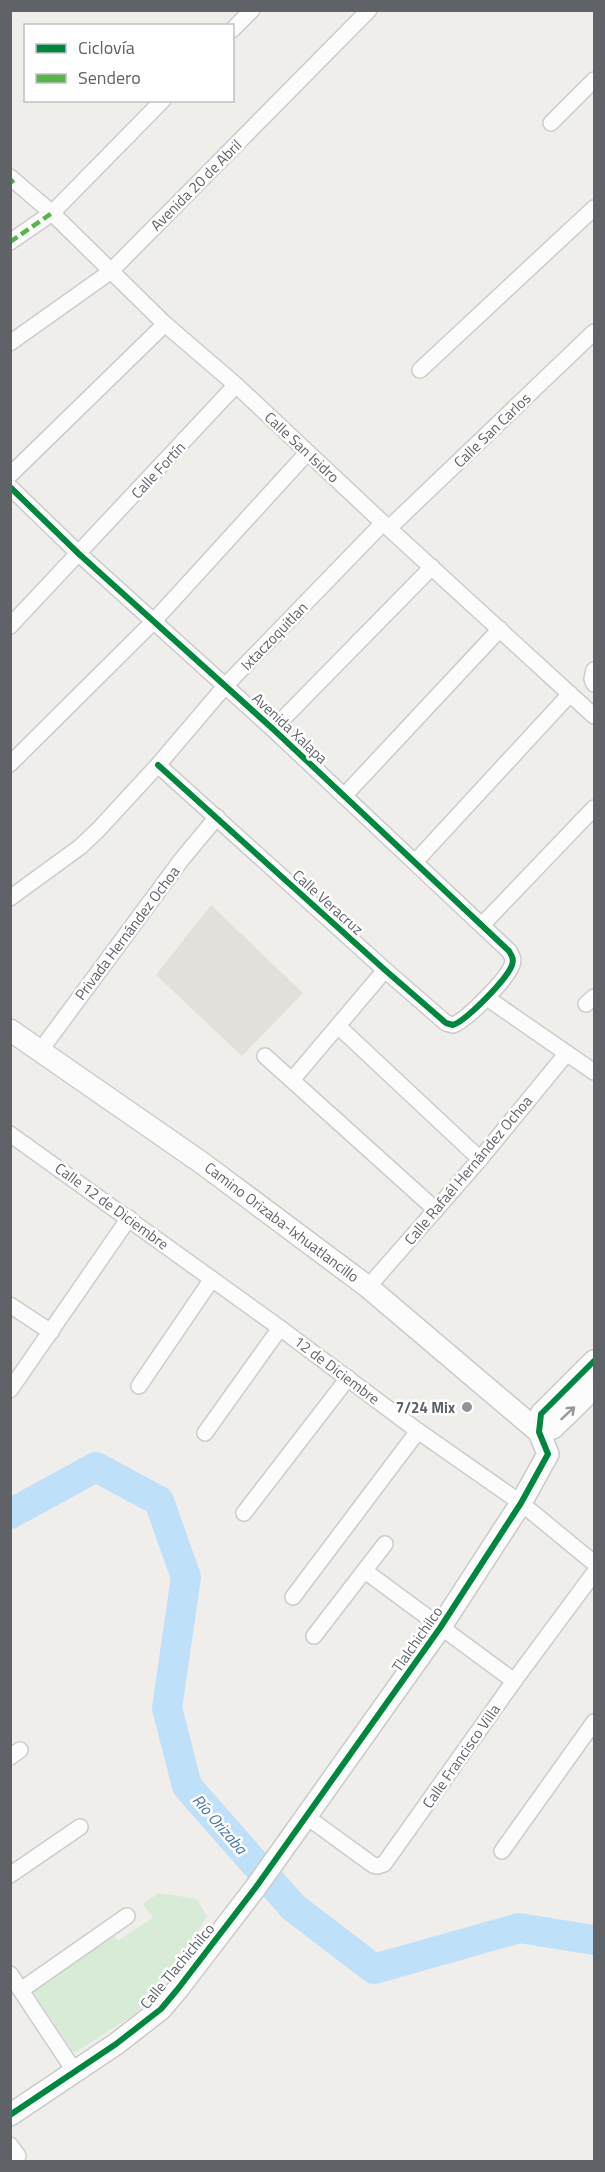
<svg xmlns="http://www.w3.org/2000/svg" width="605" height="2172" viewBox="0 0 605 2172" font-family="'Titillium Web',sans-serif">
  <style>
    .education { fill: #e2e0da }
    .green { fill: #d8ebd6 }
    .lines { fill: none; stroke-linecap: round; stroke-linejoin: round }
    .river { stroke: #bfe0f9; stroke-width: 30 }
    .street-casing { stroke: #cbcccc; stroke-width: 18 }
    .secondary-casing { stroke: #cacacb; stroke-width: 24 }
    .street { stroke: #fdfcfc; stroke-width: 15 }
    .secondary { stroke: #fdfcfc; stroke-width: 21 }
    .quiet { stroke: #58b549; stroke-width: 4.5; stroke-dasharray: 9 4.5; stroke-linecap: butt }
    .cycleway-casing { stroke: #fff; stroke-width: 10 }
    .cycleway { stroke: #00873e; stroke-width: 6 }
    .oneway { stroke: #96999c }
    .poi-dot { fill: #919496; stroke: #fff; stroke-width: 2 }
    .labels { text-anchor: middle; dominant-baseline: central; stroke-width: 5; stroke-linejoin: round; paint-order: stroke }
    .street-label { font-size: 15px; fill: #5f6368; stroke: #fff }
    .poi-label { font-size: 15px; font-weight: bold; fill: #5f6368; stroke: #fff; text-anchor: end }
    .water-label { font-size: 16px; font-style: italic; fill: #4174aa; stroke: #fff }
  </style>
  <rect width="100%" height="100%" fill="#efeeea"/>
  <!-- education -->
  <polygon class="education" points="211,905 303,993 242,1056 156,975"/>
  <!-- green -->
  <polygon class="green" points="159,1893 197,1899 207,1917 151,1999 132,2016 74,2053 29,1986 113,1931 117,1941 153,1918 143,1904"/>
  <g class="lines">
    <!-- river -->
    <polyline class="river" points="10,1514 96,1467 159,1501 186,1577 167,1708 187,1786 293,1907 374,1969 519,1928 594,1940"/>
    <!-- street casing -->
    <g class="street-casing">
      <g id="street">
        <polyline points="232,30 252,10"/>
        <polyline points="551,123 594,80"/>
        <polyline points="10,177 52,213 165,324 236,385 383,523 594,716"/>
        <polyline points="10,242 52,213 163,100"/>
        <polyline points="10,343 110,272 369,10"/>
        <polyline points="420,370 594,208"/>
        <polyline points="10,475 165,324"/>
        <path d="M10 487 79 554 273 729 509 951C512 956 514 959 512 965 507 979 467 1020 453 1025L446 1023 385 970 158 765"/>
        <polyline points="389,528 594,332"/>
        <polyline points="10,626 236,385"/>
        <polyline points="594,670 592,679 594,684"/>
        <polyline points="273,729 432,567"/>
        <polyline points="10,764 153,622 307,453"/>
        <polyline points="344,796 500,629"/>
        <polyline points="415,862 570,694"/>
        <polyline points="10,898 80,847 98,830 158,765 226,685 383,523"/>
        <polyline points="482,925 594,808"/>
        <polyline points="487,998 594,1072"/>
        <polyline points="586,1004 594,997"/>
        <polyline points="339,1027 480,1159"/>
        <polyline points="40,1051 182,859 217,817"/>
        <polyline points="265,1056 436,1210"/>
        <polyline points="292,1080 385,970"/>
        <polyline points="10,1134 280,1328 418,1431 521,1503 594,1563"/>
        <polyline points="368,1287 480,1159 567,1053"/>
        <polyline points="10,1305 51,1332"/>
        <polyline points="139,1386 212,1279"/>
        <polyline points="10,1390 129,1218"/>
        <polyline points="205,1433 280,1328"/>
        <polyline points="244,1513 348,1378"/>
        <polyline points="365,1571 514,1681"/>
        <polyline points="293,1597 418,1431"/>
        <polyline points="314,1636 385,1544"/>
        <polyline points="10,1757 20,1750"/>
        <polyline points="307,1817 373,1865 377,1866 384,1864 514,1681 594,1573"/>
        <polyline points="502,1851 594,1722"/>
        <polyline points="10,1875 80,1827"/>
        <polyline points="10,1974 75,2072"/>
        <polyline points="21,1990 127,1916"/>
        <polyline points="10,2145 18,2156"/>
      </g>
    </g>
    <!-- secondary casing -->
    <g class="secondary-casing">
      <g id="secondary">
        <polyline points="10,1030 202,1163 368,1287 539,1432"/>
        <polyline points="539,1432 553,1428 594,1388"/>
        <polyline points="10,2115 116,2044 161,2009 177,1990 256,1887 440,1628 521,1503 548,1454 539,1432 541,1414 594,1361"/>
      </g>
    </g>
    <!-- street -->
    <use href="#street" class="street"/>
    <!-- secondary -->
    <use href="#secondary" class="secondary"/>
    <!-- quiet -->
    <g class="quiet">
      <polyline points="10,183 14,180"/>
      <polyline points="10,242 52,213"/>
    </g>
    <!-- cycleway casing -->
    <g class="cycleway-casing">
      <g id="cycleway">
        <path d="M10 487 79 554 273 729 509 951C512 956 514 959 512 965 507 979 467 1020 453 1025L446 1023 385 970 158 765"/>
        <polyline points="10,2115 116,2044 161,2009 177,1990 256,1887 440,1628 521,1503 548,1454 539,1432 541,1414 594,1361"/>
      </g>
    </g>
    <!-- cycleway -->
    <use href="#cycleway" class="cycleway"/>
  </g>
  <!-- one-way arrows -->
  <defs><path id="oneway-shaft" d="M-6 0H5M1.5-3L5.5 0L1.5 3" fill="none" stroke-width="1.6" stroke-linecap="round" stroke-linejoin="round" transform="scale(1.5)"/></defs>
  <use class="oneway" href="#oneway-shaft" transform="translate(568 1413) rotate(-43)"/>
  <!-- markers -->
  <circle class="poi-dot" cx="467" cy="1407" r="6"/>
  <g class="labels">
    <!-- street labels -->
    <g class="street-label">
      <text transform="translate(196 185) rotate(-45)">Avenida 20 de Abril</text>
      <text transform="translate(492 430) rotate(-44)">Calle San Carlos</text>
      <text transform="translate(302 447) rotate(43)">Calle San Isidro</text>
      <text transform="translate(158 470) rotate(-47)">Calle Fortín</text>
      <text transform="translate(274 636) rotate(-46)">Ixtaczoquitlan</text>
      <text transform="translate(290 728) rotate(43)">Avenida Xalapa</text>
      <text transform="translate(328 902) rotate(42)">Calle Veracruz</text>
      <text transform="translate(127 933) rotate(-53)">Privada Hernández Ochoa</text>
      <text transform="translate(468 1170) rotate(-50)">Calle Rafaél Hernández Ochoa</text>
      <text transform="translate(112 1206) rotate(36)">Calle 12 de Diciembre</text>
      <text transform="translate(282 1222) rotate(37)">Camino Orizaba-Ixhuatlancillo</text>
      <text transform="translate(337 1370) rotate(37)">12 de Diciembre</text>
      <text transform="translate(417 1639) rotate(-55)">Tlalchichilco</text>
      <text transform="translate(461 1756) rotate(-55)">Calle Francisco Villa</text>
      <text transform="translate(177 1966) rotate(-50)">Calle Tlachichilco</text>
    </g>
    <!-- poi labels -->
    <g class="poi-label">
      <text x="455" y="1407">7/24 Mix</text>
    </g>
    <!-- water labels -->
    <g class="water-label">
      <text transform="translate(220 1824) rotate(49)">Río Orizaba</text>
    </g>
  </g>
  <!-- border -->
  <rect width="605" height="2172" fill="none" stroke="#5f6368" stroke-width="24"/>
  <!-- legend -->
  <rect x="24" y="24" width="210" height="78" fill="#ffffff" stroke="#bfc1c3" stroke-width="1.5"/>
  <rect x="36" y="44" width="30" height="9" fill="#00873e" stroke="#bfc1c3" stroke-width="1.5"/>
  <text x="78" y="54" font-size="18" fill="#5f6368">Ciclovía</text>
  <rect x="36" y="74" width="30" height="9" fill="#58b549" stroke="#bfc1c3" stroke-width="1.5"/>
  <text x="78" y="84" font-size="18" fill="#5f6368">Sendero</text>
</svg>
